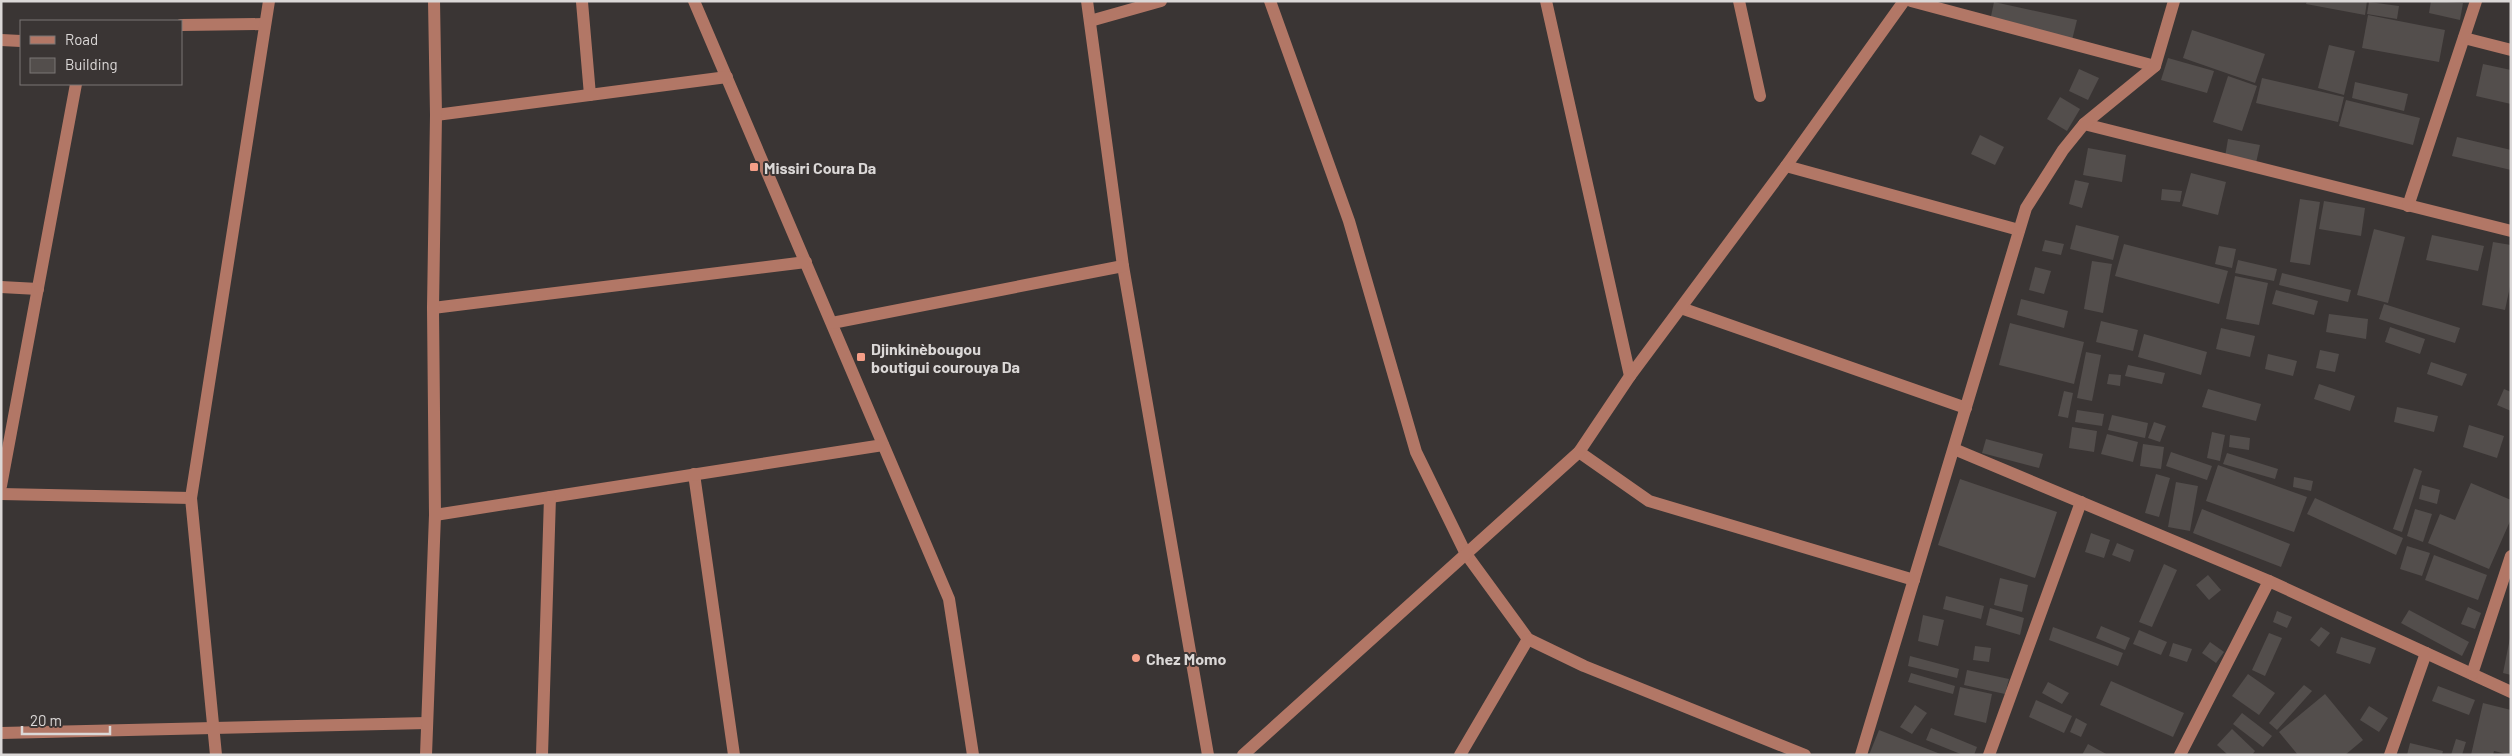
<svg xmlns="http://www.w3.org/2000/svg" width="2512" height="756" viewBox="0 0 2512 756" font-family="Barlow,sans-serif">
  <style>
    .building { fill: #534e4c }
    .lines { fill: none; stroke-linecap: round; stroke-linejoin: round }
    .minor { stroke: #b27766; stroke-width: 12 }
    .poi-dot { fill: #f49e87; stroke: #3a3534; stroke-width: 2 }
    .labels { text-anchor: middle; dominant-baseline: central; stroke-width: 4; stroke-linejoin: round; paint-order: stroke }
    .poi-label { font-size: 16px; font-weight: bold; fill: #dbd8d7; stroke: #3a3534; text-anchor: start }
  </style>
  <rect width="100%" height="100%" fill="#3a3534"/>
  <!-- building -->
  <g class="building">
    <polygon points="2307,1 2367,1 2365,15 2306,4"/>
    <polygon points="2431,1 2463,3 2460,20 2429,13"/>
    <polygon points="1994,2 2077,20 2072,40 1990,21"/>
    <polygon points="2369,2 2399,6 2397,19 2367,14"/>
    <polygon points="2368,15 2445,30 2439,62 2362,48"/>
    <polygon points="2192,30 2265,54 2255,83 2183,58"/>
    <polygon points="2329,45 2355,51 2344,95 2318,88"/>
    <polygon points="2168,58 2214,71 2207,93 2161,80"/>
    <polygon points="2483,64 2511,70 2511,104 2476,96"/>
    <polygon points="2079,69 2099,78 2088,100 2069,91"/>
    <polygon points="2228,76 2257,86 2242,131 2213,122"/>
    <polygon points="2262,78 2344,97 2338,122 2256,103"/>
    <polygon points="2355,82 2408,94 2404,111 2352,98"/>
    <polygon points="2060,97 2080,109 2067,131 2047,119"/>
    <polygon points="2346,100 2420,118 2413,145 2339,126"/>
    <polygon points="1980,135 2004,147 1995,165 1971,154"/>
    <polygon points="2457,137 2511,150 2511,170 2452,156"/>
    <polygon points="2228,139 2260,145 2256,163 2225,157"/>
    <polygon points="2088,148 2126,155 2122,182 2083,175"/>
    <polygon points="2191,173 2226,182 2218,215 2182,206"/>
    <polygon points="2075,180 2089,183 2082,208 2069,204"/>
    <polygon points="2162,189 2182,191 2180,202 2161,200"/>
    <polygon points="2300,199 2320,202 2310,265 2290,262"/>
    <polygon points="2324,201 2365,208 2361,236 2319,229"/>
    <polygon points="2076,225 2119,236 2113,260 2070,249"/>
    <polygon points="2374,229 2405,237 2388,303 2357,295"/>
    <polygon points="2432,235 2484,246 2478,271 2426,260"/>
    <polygon points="2045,240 2064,244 2061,255 2042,251"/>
    <polygon points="2493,242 2511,245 2511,282 2505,310 2482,305"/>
    <polygon points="2124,244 2228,271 2219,304 2115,276"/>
    <polygon points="2219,246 2236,249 2232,268 2215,264"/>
    <polygon points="2238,260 2277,269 2274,281 2235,273"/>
    <polygon points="2092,261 2112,264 2103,313 2084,309"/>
    <polygon points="2035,267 2051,271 2044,294 2029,290"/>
    <polygon points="2282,273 2351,290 2348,302 2279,285"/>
    <polygon points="2235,276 2268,283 2259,325 2226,319"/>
    <polygon points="2276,290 2318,301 2314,315 2272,304"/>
    <polygon points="2021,299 2068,311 2064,328 2017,315"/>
    <polygon points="2384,304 2460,328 2455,343 2379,319"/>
    <polygon points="2329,314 2368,319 2366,339 2326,332"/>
    <polygon points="2101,321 2138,330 2133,351 2096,342"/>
    <polygon points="2010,323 2084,342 2074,384 1999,365"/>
    <polygon points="2390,327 2425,339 2420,354 2385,342"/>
    <polygon points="2221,328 2255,336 2250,357 2216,349"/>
    <polygon points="2144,334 2207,352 2201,375 2138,357"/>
    <polygon points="2320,350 2339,354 2335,372 2316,368"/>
    <polygon points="2086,352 2101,355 2092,401 2077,398"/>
    <polygon points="2268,354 2297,361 2293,376 2265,369"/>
    <polygon points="2431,362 2467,374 2462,386 2427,374"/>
    <polygon points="2128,365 2165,373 2162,384 2125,376"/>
    <polygon points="2109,374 2121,375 2120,386 2107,384"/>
    <polygon points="2319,384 2355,396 2350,411 2314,399"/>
    <polygon points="2208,389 2261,404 2256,421 2202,407"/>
    <polygon points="2504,389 2511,392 2511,411 2497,405"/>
    <polygon points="2064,391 2073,393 2068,418 2058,416"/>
    <polygon points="2397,407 2438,416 2434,432 2394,422"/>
    <polygon points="2077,410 2104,414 2102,426 2075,422"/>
    <polygon points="2112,415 2148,423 2145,438 2108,430"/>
    <polygon points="2154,422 2166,426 2160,442 2148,438"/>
    <polygon points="2469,425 2504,436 2497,458 2463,447"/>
    <polygon points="2072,427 2097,431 2094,452 2069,448"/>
    <polygon points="2212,432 2225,435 2220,461 2207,458"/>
    <polygon points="2107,434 2138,442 2133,462 2101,454"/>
    <polygon points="2230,435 2250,438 2249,450 2229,447"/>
    <polygon points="1986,439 2043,454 2039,468 1982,453"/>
    <polygon points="2143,444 2164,447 2161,469 2140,466"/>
    <polygon points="2171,452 2212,466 2207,480 2166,466"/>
    <polygon points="2227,453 2278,469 2275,479 2223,464"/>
    <polygon points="2218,465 2307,497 2294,532 2206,501"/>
    <polygon points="2414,468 2422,471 2402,532 2393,529"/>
    <polygon points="2156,474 2170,478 2159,517 2145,513"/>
    <polygon points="2294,477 2313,481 2311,491 2293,487"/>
    <polygon points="1960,479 2057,512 2035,578 1938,545"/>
    <polygon points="2176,482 2198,486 2190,531 2168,527"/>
    <polygon points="2471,483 2511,500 2511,519 2489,569 2428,543 2440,514 2455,520"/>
    <polygon points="2422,485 2440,490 2437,504 2419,499"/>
    <polygon points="2315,498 2403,538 2396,555 2307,514"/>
    <polygon points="2202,509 2290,544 2281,567 2193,533"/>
    <polygon points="2415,509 2432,514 2423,542 2407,536"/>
    <polygon points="2091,533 2110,540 2104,558 2085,552"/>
    <polygon points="2117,543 2134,550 2130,562 2112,555"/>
    <polygon points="2407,546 2430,553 2422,576 2400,569"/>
    <polygon points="2434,555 2487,575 2478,600 2425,580"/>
    <polygon points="2164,564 2177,570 2152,627 2139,622"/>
    <polygon points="2208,575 2221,590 2209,600 2196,585"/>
    <polygon points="2000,578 2028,585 2022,612 1994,605"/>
    <polygon points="1946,596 1984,606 1981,619 1943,609"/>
    <polygon points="2468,607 2481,613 2475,629 2461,624"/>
    <polygon points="1990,608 2024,618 2020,635 1986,625"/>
    <polygon points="2409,610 2469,642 2462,656 2401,623"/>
    <polygon points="2277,611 2292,617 2287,628 2273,622"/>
    <polygon points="1923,615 1944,620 1938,646 1918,641"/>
    <polygon points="2101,626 2130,638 2125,650 2096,638"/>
    <polygon points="2053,627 2123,653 2118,666 2049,640"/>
    <polygon points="2321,627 2330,633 2319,647 2310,640"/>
    <polygon points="2139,630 2167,642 2161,655 2133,644"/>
    <polygon points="2269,633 2282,638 2265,676 2252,670"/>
    <polygon points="2341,637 2376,648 2370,664 2336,653"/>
    <polygon points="2510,638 2511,638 2511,675 2503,673"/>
    <polygon points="2210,642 2224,652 2216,663 2202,653"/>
    <polygon points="2173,643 2192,649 2187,662 2169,656"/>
    <polygon points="1975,646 1991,648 1989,662 1973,660"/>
    <polygon points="1910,656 1959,669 1957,678 1908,666"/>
    <polygon points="1967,670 2009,679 2005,694 1964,685"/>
    <polygon points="1911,673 1955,686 1953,694 1908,682"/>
    <polygon points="2248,674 2275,693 2259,715 2232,696"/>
    <polygon points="2111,681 2184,713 2173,737 2100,705"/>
    <polygon points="2048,682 2069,693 2062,704 2042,693"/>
    <polygon points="2304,685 2312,691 2277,730 2269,723"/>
    <polygon points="2438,686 2475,700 2469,715 2432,701"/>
    <polygon points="1960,687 1992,694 1986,723 1954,715"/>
    <polygon points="2325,694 2363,740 2345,755 2298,755 2279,732"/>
    <polygon points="2036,700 2072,716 2064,733 2029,717"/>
    <polygon points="2483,703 2511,710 2511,755 2494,751 2493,755 2471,755"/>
    <polygon points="1915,705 1927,713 1912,734 1900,727"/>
    <polygon points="2369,706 2388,718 2379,732 2360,720"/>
    <polygon points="2242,713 2272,736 2263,747 2233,724"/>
    <polygon points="2076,718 2087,724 2081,737 2070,732"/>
    <polygon points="1931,728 1977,747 1974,755 1963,755 1926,740"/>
    <polygon points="2232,729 2255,751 2252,755 2228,755 2217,745"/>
    <polygon points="1879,730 1943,755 1869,755"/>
    <polygon points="2456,739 2466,742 2462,755 2451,755"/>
    <polygon points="2410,743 2443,751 2442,755 2407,755"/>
    <polygon points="2088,744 2108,755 2082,755"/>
  </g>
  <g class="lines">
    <!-- minor -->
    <g class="minor">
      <polyline points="694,1 949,599 973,755"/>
      <polyline points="1087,1 1123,266 1208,755"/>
      <polyline points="1270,1 1349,221 1416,452 1466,554 1528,639 1584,666 1805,755"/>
      <polyline points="1546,1 1630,376"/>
      <polyline points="1739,1 1760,96"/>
      <polyline points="1911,1 2155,66"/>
      <polyline points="582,2 590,95"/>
      <polyline points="1090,21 1161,1"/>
      <polyline points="181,25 265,24"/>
      <polyline points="2464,38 2511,50"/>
      <polyline points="1,40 21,41"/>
      <polyline points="436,115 727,77"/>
      <polyline points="2084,124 2511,231"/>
      <polyline points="1786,166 2019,230"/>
      <polyline points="2408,206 2476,1"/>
      <polyline points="1,287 38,289"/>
      <polyline points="433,308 806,262"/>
      <polyline points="1681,308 1966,408"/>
      <polyline points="832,323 1123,266"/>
      <polyline points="1954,449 2269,581 2511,692"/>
      <polyline points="1579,452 1649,501 1914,580"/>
      <polyline points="694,474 734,755"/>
      <polyline points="1,486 76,84"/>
      <polyline points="1,494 191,498"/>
      <polyline points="435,515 883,445"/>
      <polyline points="2472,674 2511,556"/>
      <polyline points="1,733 427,723"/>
      <polyline points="216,755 191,498 269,1"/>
      <polyline points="426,755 435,515 433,308 436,115 434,1"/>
      <polyline points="542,755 550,497"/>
      <polyline points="1243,755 1579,452 1630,376 1786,166 1904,1"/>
      <polyline points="1460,755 1528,639"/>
      <polyline points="1861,755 2026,208 2063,150 2084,124 2155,66 2174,1"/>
      <polyline points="1989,755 2081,502"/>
      <polyline points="2180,755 2269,581"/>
      <polyline points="2390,755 2426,653"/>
    </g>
  </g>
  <!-- markers -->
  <g class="poi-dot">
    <rect x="749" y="162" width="10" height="10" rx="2.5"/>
    <rect x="856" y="352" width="10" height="10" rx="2.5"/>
    <circle cx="1136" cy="658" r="5"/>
  </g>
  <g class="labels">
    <!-- poi labels -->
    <g class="poi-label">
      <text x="764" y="167">Missiri Coura Da</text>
      <text x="871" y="348">Djinkinèbougou<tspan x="871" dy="18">boutigui courouya Da</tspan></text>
      <text x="1146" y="658">Chez Momo</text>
    </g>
  </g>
  <!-- border -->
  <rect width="2512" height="756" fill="none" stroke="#dbd8d7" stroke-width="5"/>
  <!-- legend -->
  <rect x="20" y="20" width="162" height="65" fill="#3a3534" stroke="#7a7675"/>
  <rect x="30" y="36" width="25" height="8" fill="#b27766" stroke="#7a7675"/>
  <text x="65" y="45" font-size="15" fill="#dbd8d7">Road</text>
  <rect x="30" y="58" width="25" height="15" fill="#534e4c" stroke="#7a7675"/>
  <text x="65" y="70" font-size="15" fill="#dbd8d7">Building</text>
  <!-- scale -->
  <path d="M22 726v8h88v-8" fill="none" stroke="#dbd8d7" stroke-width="2.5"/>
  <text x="30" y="726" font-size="15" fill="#dbd8d7" stroke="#3a3534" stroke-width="4" paint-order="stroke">20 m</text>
</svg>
